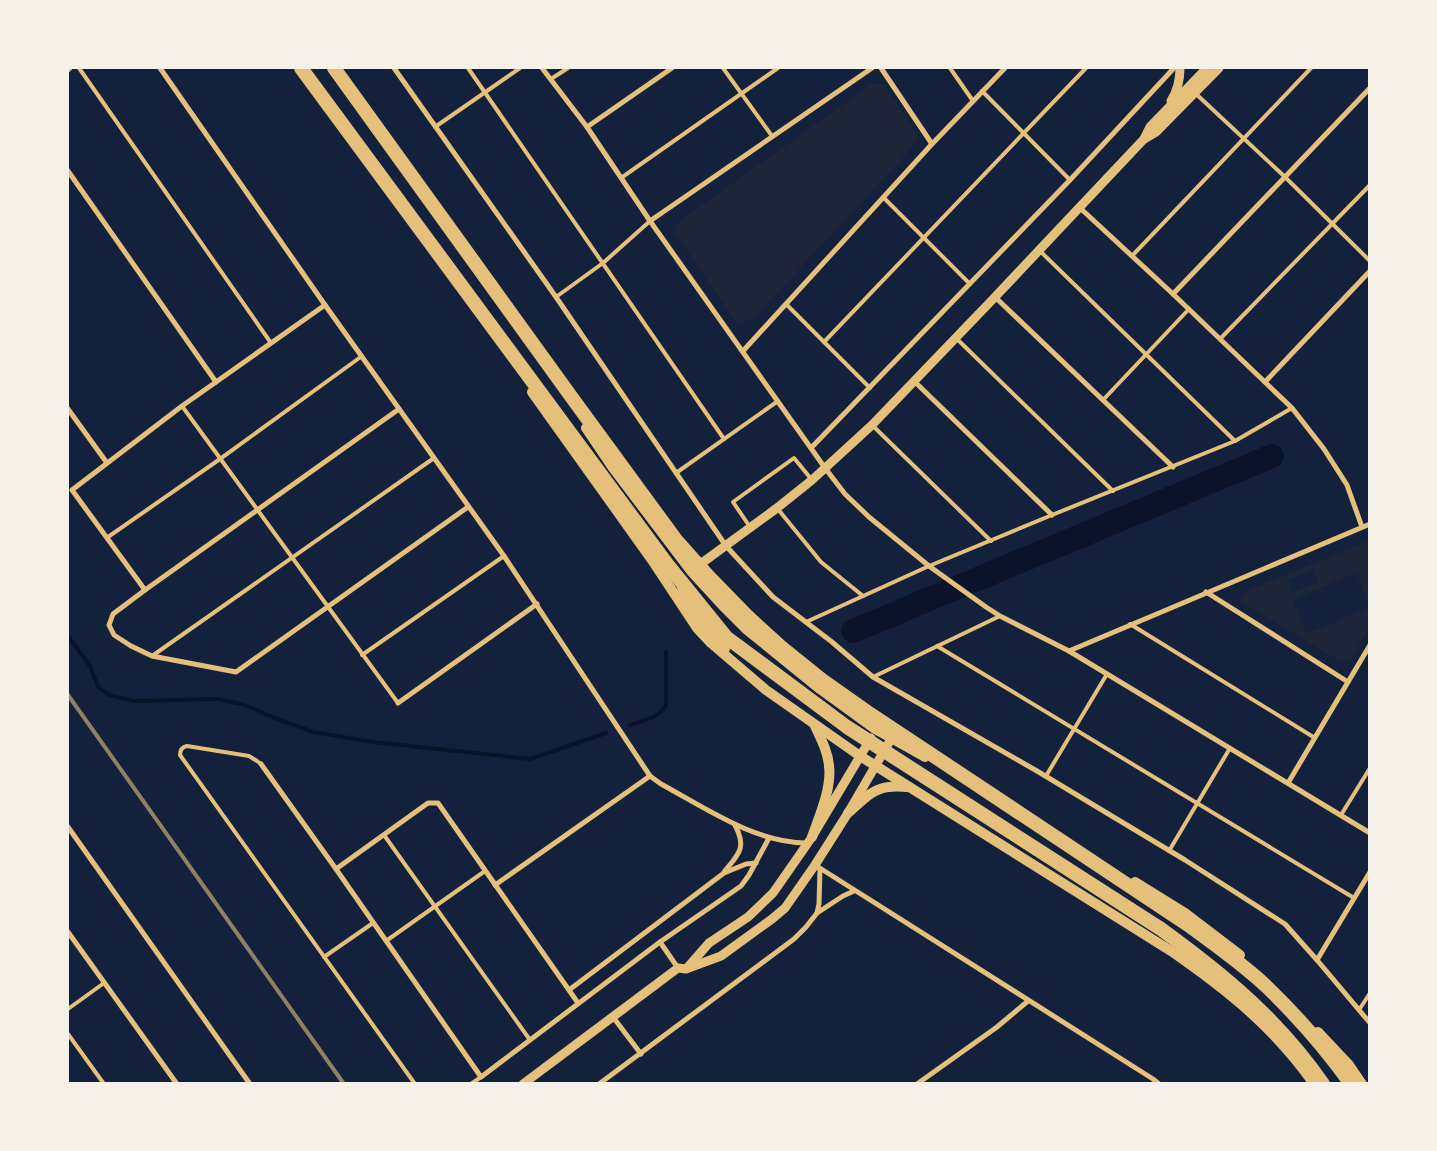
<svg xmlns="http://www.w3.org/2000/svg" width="1437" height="1151" viewBox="0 0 1437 1151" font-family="'Titillium Web',sans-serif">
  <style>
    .green { fill: #1d2539; fill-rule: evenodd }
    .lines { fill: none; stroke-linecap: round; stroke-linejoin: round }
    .stream { stroke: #0b132b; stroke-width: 4 }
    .river { stroke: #0b132b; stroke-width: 24 }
    .service { stroke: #e5c07b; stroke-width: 4 }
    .minor { stroke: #e5c07b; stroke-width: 5 }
    .tertiary { stroke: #e5c07b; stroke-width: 9 }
    .secondary { stroke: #e5c07b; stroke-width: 10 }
    .motorway { stroke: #e5c07b; stroke-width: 14 }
    .rail { stroke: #918062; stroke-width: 4 }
  </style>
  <rect width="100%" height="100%" fill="#14213d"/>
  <!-- green -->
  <g class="green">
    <polygon points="872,84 884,84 918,135 916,140 908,152 752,320 737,324 674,231 677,223"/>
    <path d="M1369 541V603L1356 573 1292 600 1307 634 1369 607V628L1351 659 1341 662 1240 601 1246 591ZM1313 569 1318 582 1292 593 1287 580Z"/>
  </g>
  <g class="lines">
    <!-- stream -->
    <g class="stream">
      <polyline points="68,636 90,666 98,687 109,695 134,701 217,699 242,704 275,718 313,732 373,742 530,759 606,733"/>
      <path d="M630 725C644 720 659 718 666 705V652"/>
    </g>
    <!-- river -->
    <polyline class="river" points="853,631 1272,456"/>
    <!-- service -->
    <g class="service">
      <polyline points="79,68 271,343"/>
      <polyline points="468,68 724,439"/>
      <polyline points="723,68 772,136"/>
      <polyline points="950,68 973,101"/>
      <polyline points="551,79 568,68"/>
      <polyline points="982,91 1070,180"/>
      <polyline points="1195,93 1285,177 1370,261"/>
      <polyline points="435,127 520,68"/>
      <polyline points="621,178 778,68"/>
      <polyline points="883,197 970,284"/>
      <polyline points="1040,251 1235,441"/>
      <polyline points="1132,256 1311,68"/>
      <polyline points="556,297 603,263 650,221"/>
      <polyline points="786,304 870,388"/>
      <polyline points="957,339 1113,491"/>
      <polyline points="1220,339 1370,185"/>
      <polyline points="824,342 1086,68"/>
      <polyline points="1103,400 1189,309"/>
      <polyline points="182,406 398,703"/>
      <polyline points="873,426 991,541"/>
      <polyline points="676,473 778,401"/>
      <polyline points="777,508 821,562 863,596"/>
      <polyline points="750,527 733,502 794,458 812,480"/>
      <polyline points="108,537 220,459 362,356"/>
      <polyline points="806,622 929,566 1052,515 1235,441 1292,408"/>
      <polyline points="1130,624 1315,738"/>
      <polyline points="937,646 1354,898"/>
      <polyline points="362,655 504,556"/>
      <polyline points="152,656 434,458"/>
      <polyline points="873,677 1000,616"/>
      <path d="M261 764 257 761 249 756 187 746C182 747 180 750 180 755L415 1084"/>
      <polyline points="1046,776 1107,674"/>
      <polyline points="1341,815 1370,768"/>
      <polyline points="384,835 530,1040"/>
      <polyline points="1169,851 1230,748"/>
      <polyline points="386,941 485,871"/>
      <polyline points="324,957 373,923"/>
      <polyline points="68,1009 104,983"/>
      <polyline points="1359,1010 1370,993"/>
      <polyline points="68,1034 104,1084"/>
      <polyline points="471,1084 481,1077"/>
    </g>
    <!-- minor -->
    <g class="minor">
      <path d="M160 68 325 305 504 556 650 776 661 784C707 809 754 842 806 843"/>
      <polyline points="394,68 556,297 726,546 773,597 832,642 873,677 1037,771 1185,860 1285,924 1317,960 1370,1023"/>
      <polyline points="542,68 587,127 650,221 825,468 845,494 869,517 929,566 986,607 1000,616 1069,651 1370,833"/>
      <polyline points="881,68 932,144"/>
      <polyline points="68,70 70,68"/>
      <polyline points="587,127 672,68"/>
      <polyline points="68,171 216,382"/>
      <polyline points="1079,207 1173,294 1292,408 1324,449 1347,485 1362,527"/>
      <polyline points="650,221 872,68"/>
      <polyline points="1173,294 1370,88"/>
      <polyline points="995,297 1173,467"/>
      <polyline points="743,351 932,144 1005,68"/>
      <polyline points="914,381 1052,515"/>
      <polyline points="1265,382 1370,271"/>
      <polyline points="68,409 107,463"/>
      <polyline points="399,409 145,590 113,614 109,625 114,635 131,646 152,656 236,672 468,507"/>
      <polyline points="811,448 1070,180 1174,68"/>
      <polyline points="145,590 72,490 182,406 325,305"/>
      <polyline points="1206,592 1348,682"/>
      <polyline points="1069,651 1370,524"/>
      <polyline points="398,703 537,604"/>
      <polyline points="261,764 336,869 481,1077 660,942 741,886 749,875 769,838"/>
      <polyline points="1288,783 1370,645"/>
      <polyline points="68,827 250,1084"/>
      <polyline points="815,865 1153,1079 1159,1084"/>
      <polyline points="336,869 428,803 438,803 578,1003"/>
      <path d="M724 872C739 854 747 848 735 825"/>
      <polyline points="495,885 650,776"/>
      <polyline points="817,913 819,904 820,869"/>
      <polyline points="68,932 177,1084"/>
      <polyline points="660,942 678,968"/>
      <polyline points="1317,960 1370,872"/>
      <polyline points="569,990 724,873 746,864 756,863"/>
      <polyline points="613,1017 641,1054"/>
      <polyline points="599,1084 794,939 806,927 817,913 843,896 854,891"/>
      <polyline points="917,1084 997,1027 1028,1001"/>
    </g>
    <!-- tertiary -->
    <g class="tertiary">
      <path d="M1171 101C1178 90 1180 80 1180 68"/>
      <polyline points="1144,139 1156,132 1219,68"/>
      <polyline points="695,568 777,508 812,480 872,425 995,297 1144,139 1150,127 1207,68"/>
      <polyline points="688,967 709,943 748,917 773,893 812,837 871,738"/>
      <polyline points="523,1084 678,968 686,969 721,956 772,919 785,908 815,865 848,813 891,739"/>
    </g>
    <!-- secondary -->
    <g class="secondary">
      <path d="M532 392 652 560 697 628 711 643 766 690 860 756 1171 951C1227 990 1274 1027 1314 1084"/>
      <polyline points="586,428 613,468 691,571 725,608 746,629 820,689 875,729 925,757"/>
      <polyline points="682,587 686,599 725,649"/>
      <path d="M848 813C860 803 872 788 889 787 895 786 903 787 909 787"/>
      <path d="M812 837C819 817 832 788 829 766 828 752 821 739 815 726"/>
      <polyline points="1135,882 1185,913 1240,955"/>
      <polyline points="1318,1032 1349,1065 1362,1084"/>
    </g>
    <!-- motorway -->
    <g class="motorway">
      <path d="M301 68 667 564 726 637 847 727 1161 929C1224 975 1278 1019 1323 1084"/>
      <path d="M334 68 570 395 676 540 709 577 746 615 781 647 822 680 866 711 1191 927C1217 946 1244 965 1267 987 1298 1017 1326 1049 1351 1084"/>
    </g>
    <!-- rail -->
    <polyline class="rail" points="68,695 344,1084"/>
  </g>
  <!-- border -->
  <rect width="1437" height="1151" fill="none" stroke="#f6f1e7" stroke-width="138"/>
</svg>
